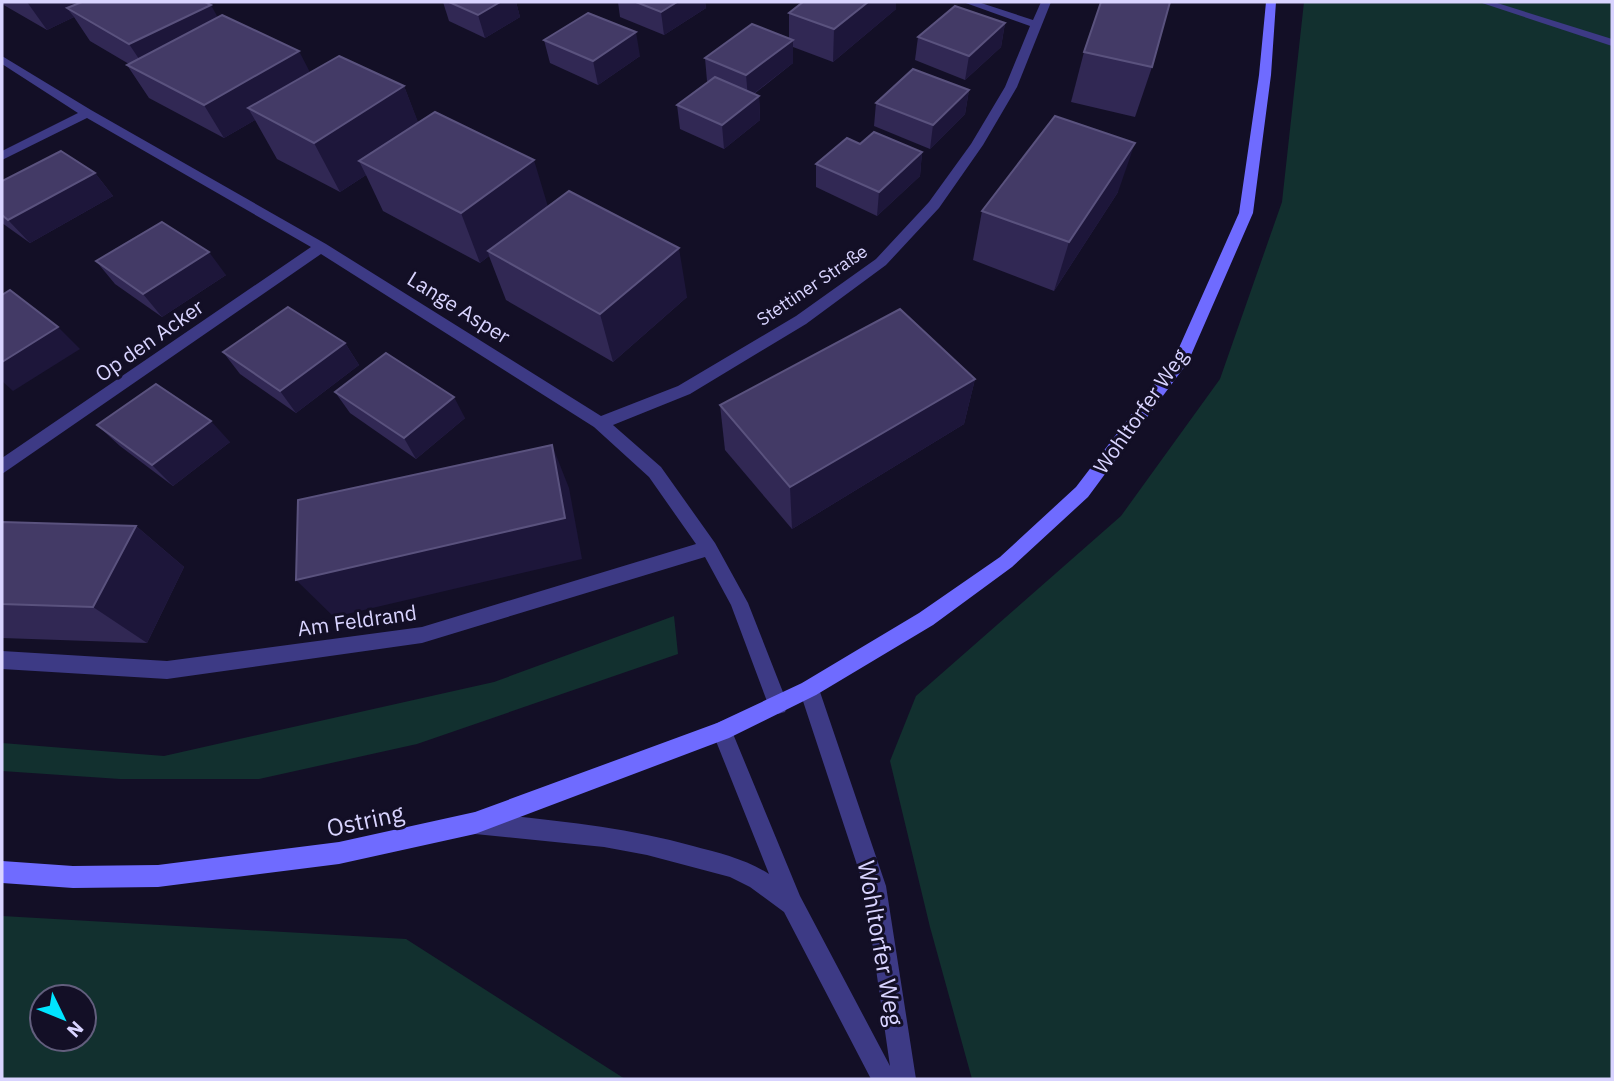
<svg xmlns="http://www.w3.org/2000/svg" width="1614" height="1081" viewBox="0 0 1614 1081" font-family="'IBM Plex Sans',sans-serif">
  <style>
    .green { fill: #12302f; fill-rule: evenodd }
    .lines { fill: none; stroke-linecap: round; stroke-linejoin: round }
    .service { fill: #3d3a85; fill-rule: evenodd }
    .minor { fill: #3d3a85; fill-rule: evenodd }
    .tertiary { fill: #3d3a85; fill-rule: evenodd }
    .secondary { fill: #6f6bff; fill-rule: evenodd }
    .wall { fill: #312854 }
    .shaded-wall { fill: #1d163a }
    .building { fill: #433a66; stroke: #5a527e; stroke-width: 2 }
    .labels { text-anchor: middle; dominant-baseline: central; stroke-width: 6; stroke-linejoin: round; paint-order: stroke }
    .far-street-label { font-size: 18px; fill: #d9d4ff; stroke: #130f26 }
    .street-label { font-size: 21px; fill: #d9d4ff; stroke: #130f26 }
    .near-street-label { font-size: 24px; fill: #d9d4ff; stroke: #130f26 }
  </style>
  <rect width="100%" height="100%" fill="#130f26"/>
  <!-- green -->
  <g class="green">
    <polygon points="1304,2 1612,2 1612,1079 972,1079 930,927 890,761 916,696 1121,516 1220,379 1282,202"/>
    <polygon points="674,616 678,654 417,744 259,779 120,779 2,771 2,743 164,756 494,682"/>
    <path d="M2 916 406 939 625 1079H2ZM42 997H84V1039H42Z"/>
  </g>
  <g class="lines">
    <!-- service -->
    <polygon class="service" points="1479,2 1494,2 1612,39 1612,46"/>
    <!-- minor -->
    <polygon class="minor" points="963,2 978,2 1033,20 1041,2 1051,2 1017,87 983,145 939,208 886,265 806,324 690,394 613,425 661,467 715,543 748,603 788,705 785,712 778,714 771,712 731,605 705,557 422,643 167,679 2,669 2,651 167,661 422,627 696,544 649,477 594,427 321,254 2,474 2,458 311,247 87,118 2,160 2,151 78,113 2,64 2,56 91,110 326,244 601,416 678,386 796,316 876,259 929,202 971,144 1005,87 1030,26"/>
    <!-- tertiary -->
    <path class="tertiary" d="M809 680 816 683 819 689 886 886 916 1079H871L784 912 750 887 730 877 647 855 604 847 475 834 468 830 464 823 468 816 475 812C549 820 621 826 693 846 719 853 746 859 769 874L712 731 715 724 722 721 729 724 800 896 890 1066 864 886 799 689 802 683Z"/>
    <!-- secondary -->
    <polygon class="secondary" points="1266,2 1276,2 1271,75 1253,213 1188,362 1088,497 1012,567 933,625 816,695 729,738 475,834 339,864 158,887 73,888 2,883 2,861 73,866 158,865 339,842 475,812 717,723 802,683 919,613 1000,557 1076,487 1174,359 1239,213 1259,75"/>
  </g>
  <!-- wall -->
  <g class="wall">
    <polygon points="2,2 205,2 218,18 310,73 404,86 418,123 687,297 613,362 506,300 489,256 480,263 383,211 366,175 340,192 277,159 255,120 224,138 149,98 127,65 129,64 90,41 74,17 47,30 2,4"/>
    <polygon points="443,2 516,2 520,17 485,38 449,21"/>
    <polygon points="618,2 705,2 706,8 664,35 620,17"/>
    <polygon points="896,9 833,62 793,47 793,63 754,94 759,96 760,120 724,149 680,129 677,105 709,82 707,81 705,58 789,38 789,13"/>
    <polygon points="1005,23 1001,47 965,80 915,60 918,37"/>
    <polygon points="544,40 640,56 598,85 550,63"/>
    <polygon points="1084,52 1152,67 1135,117 1071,102"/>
    <polygon points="969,90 965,114 930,149 874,126 876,103"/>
    <polygon points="922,152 920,176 877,216 816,187 816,164"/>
    <polygon points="95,173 113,196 30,243 2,223 2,181"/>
    <polygon points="1118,192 1054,291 973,260 982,211"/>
    <polygon points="96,261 226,275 162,317 115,284"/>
    <polygon points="345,343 359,365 296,413 240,374 223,352"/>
    <polygon points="975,379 964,424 792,529 725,450 720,405"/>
    <polygon points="335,392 465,418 416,459 350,413"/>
    <polygon points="97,425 230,442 173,486 120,446"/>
    <polygon points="2,522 136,526 184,567 147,643 2,638"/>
  </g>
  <!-- shaded-wall -->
  <g class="shaded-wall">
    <polygon points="27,2 107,2 67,8 74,17 47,30"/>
    <polygon points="500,2 516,2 520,17 485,38 478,15"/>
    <polygon points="677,2 705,2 706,8 664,35 661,12"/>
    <polygon points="868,2 896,2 896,9 833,62 834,29"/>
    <polygon points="211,5 229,38 151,77 129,44"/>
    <polygon points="1005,23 1001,47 965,80 969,56"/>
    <polygon points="636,32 640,56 598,85 593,61"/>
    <polygon points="793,40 793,63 748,98 746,75"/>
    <polygon points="299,51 316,84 248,108 255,120 224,138 204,105"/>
    <polygon points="404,86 424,137 359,161 366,175 340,192 314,143"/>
    <polygon points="969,90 965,114 930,149 933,125"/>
    <polygon points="759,96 760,120 724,149 722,125"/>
    <polygon points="1135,143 1118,192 1054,291 1069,242"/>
    <polygon points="922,152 920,176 877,216 879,192"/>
    <polygon points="534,160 549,210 488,251 489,256 480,263 461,213"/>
    <polygon points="95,173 113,196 30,243 8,220"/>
    <polygon points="679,248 687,297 613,362 600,314"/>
    <polygon points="209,252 226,275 162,317 143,294"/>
    <polygon points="58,327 80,349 13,391 2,381 2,362"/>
    <polygon points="345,343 359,365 296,413 280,391"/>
    <polygon points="975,379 964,424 792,529 790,487"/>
    <polygon points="454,397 465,418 416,459 404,438"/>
    <polygon points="211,421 230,442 173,486 152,465"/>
    <polygon points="552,445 569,488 582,559 334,617 296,580"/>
    <polygon points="136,526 184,567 147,643 93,607"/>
  </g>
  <!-- building -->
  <g class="building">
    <polygon points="82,2 205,2 211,5 129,44 67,8"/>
    <polygon points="449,2 500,2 478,15"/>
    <polygon points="636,2 677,2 661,12"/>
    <polygon points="803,2 868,2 834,29 789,13"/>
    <polygon points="1101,2 1170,2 1152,67 1084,52"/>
    <polygon points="955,6 1005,23 969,56 918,37"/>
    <polygon points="588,13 636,32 593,61 544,40"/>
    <polygon points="222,15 299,51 204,105 127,65"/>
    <polygon points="752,24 793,40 746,75 705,58"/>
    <polygon points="339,56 404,86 314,143 248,108"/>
    <polygon points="913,69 969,90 933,125 876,103"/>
    <polygon points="715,77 759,96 722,125 677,105"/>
    <polygon points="435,112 534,160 461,213 359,161"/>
    <polygon points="1055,116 1135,143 1069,242 982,211"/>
    <polygon points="874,132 922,152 879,192 816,164 847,138 860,144"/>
    <polygon points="61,151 95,173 8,220 2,215 2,181"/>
    <polygon points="569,191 679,248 600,314 488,251"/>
    <polygon points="162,222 209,252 143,294 96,261"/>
    <polygon points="10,290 58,327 2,362 2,295"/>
    <polygon points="288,307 345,343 280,391 223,352"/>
    <polygon points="900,309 975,379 790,487 720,405"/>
    <polygon points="386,353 454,397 404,438 335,392"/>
    <polygon points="156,384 211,421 152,465 97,425"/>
    <polygon points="552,445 565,518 296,580 298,500"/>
    <polygon points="2,522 136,526 93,607 2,604"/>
  </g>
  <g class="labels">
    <!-- far-street labels -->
    <g class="far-street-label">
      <text transform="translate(812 285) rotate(-34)">Stettiner Straße</text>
    </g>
    <!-- street labels -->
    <g class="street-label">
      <text transform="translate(459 307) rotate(32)">Lange Asper</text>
      <text transform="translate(149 340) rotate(-35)">Op den Acker</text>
      <text transform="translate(1140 411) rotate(-55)">Wohltorfer Weg</text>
      <text transform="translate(357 620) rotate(-8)">Am Feldrand</text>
    </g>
    <!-- near-street labels -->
    <g class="near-street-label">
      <text transform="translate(365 820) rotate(-12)">Ostring</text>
      <text transform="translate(881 943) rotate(80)">Wohltorfer Weg</text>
    </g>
  </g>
  <!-- border -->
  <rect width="1614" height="1081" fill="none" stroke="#d9d4ff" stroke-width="7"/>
  <!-- north arrow -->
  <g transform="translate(63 1018) rotate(133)"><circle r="33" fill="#130f26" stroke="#625e7d" stroke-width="2"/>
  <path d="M0-5L12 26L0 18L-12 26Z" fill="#00e5ff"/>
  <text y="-10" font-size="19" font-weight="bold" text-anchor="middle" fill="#d9d4ff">N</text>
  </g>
</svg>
